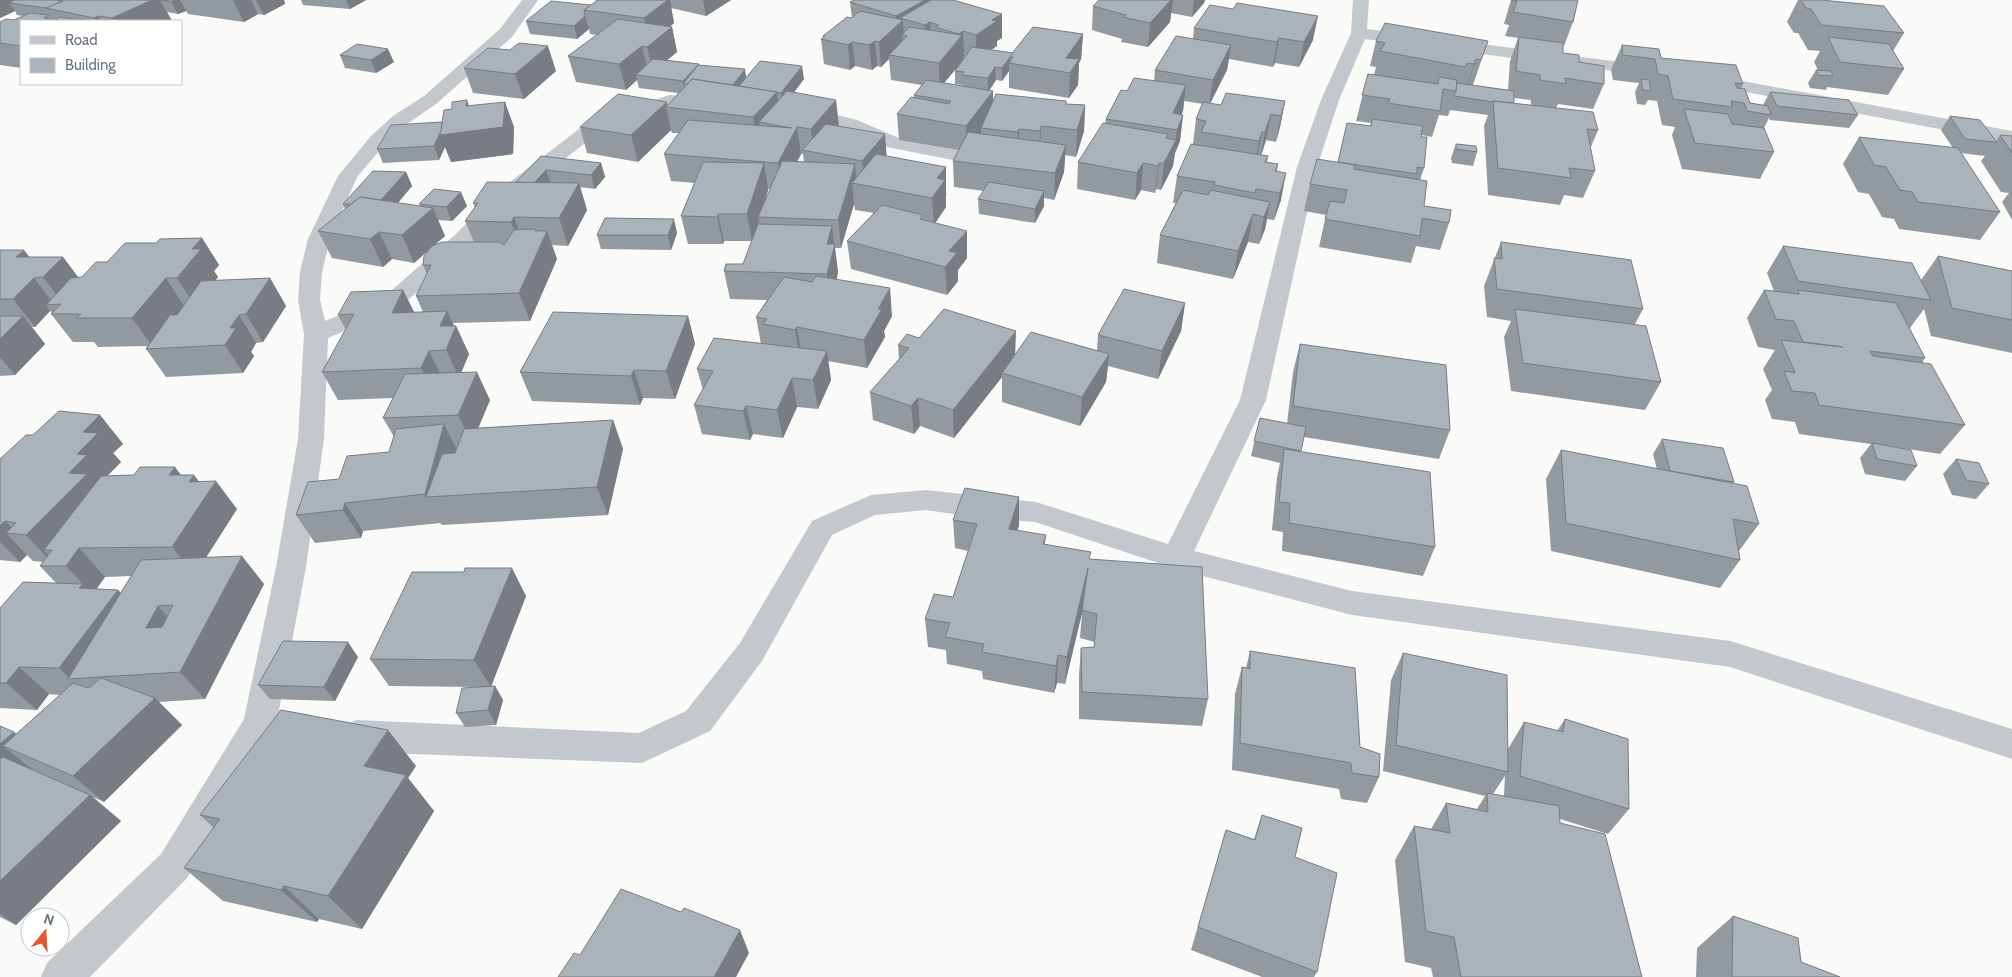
<svg xmlns="http://www.w3.org/2000/svg" width="2012" height="977" viewBox="0 0 2012 977" font-family="Cabin,sans-serif">
  <style>
    .lines { fill: none; stroke-linecap: round; stroke-linejoin: round }
    .minor { fill: #c3c8cc; fill-rule: evenodd }
    .wall { fill: #929a9f; fill-rule: evenodd }
    .shaded-wall { fill: #777d82 }
    .building { fill: #aab3b9; stroke: #777d82; fill-rule: evenodd }
  </style>
  <rect width="100%" height="100%" fill="#fafaf8"/>
  <g class="lines">
    <!-- minor -->
    <g class="minor">
      <polygon points="522,0 538,0 512,37 436,104 407,124 385,144 357,177 330,239 322,272 320,300 325,321 384,297 456,234 497,192 583,126 669,95 710,97 716,98 719,102 716,106 671,106 597,134 511,200 472,244 400,307 328,338 324,439 306,567 279,710 307,714 319,718 324,728 319,738 307,742 269,737 187,878 90,977 41,977 47,963 161,854 244,719 276,567 298,439 304,334 298,300 300,272 308,239 338,176 371,136 393,116 424,96 500,29"/>
      <polygon points="1353,0 1369,0 1367,29 1651,66 1657,67 1660,71 1657,75 1651,76 1365,39 1339,100 1317,167 1266,400 1194,551 1352,591 1730,641 2012,729 2012,759 1730,667 1352,615 1176,569 1035,522 974,517 926,510 875,515 832,535 762,661 710,731 642,763 388,753 357,750 345,745 340,735 345,725 357,720 639,733 686,711 740,643 812,521 871,495 926,490 1036,502 1168,544 1240,400 1297,167 1321,100 1351,33"/>
      <polygon points="1705,74 2012,131 2012,143 1699,83 1696,79 1699,75"/>
      <polygon points="802,106 857,120 899,138 960,150 963,154 960,158 953,160 887,147 843,128 795,116 793,112 795,108"/>
    </g>
  </g>
  <!-- wall -->
  <g class="wall">
    <polygon points="0,0 284,0 285,4 264,15 258,14 244,22 188,14 186,11 178,14 167,12 172,21 21,21 21,68 0,65 0,22 14,20 23,16 17,15 15,11 0,18"/>
    <polygon points="301,0 366,0 350,9 303,5"/>
    <path d="M594 0H731L706 16 671 8 674 23 669 27H672L677 52 667 60 699 64V66L746 77 804 79 794 92 839 126H838L947 194 946 195V207L935 223 967 258 958 270V281L947 295 851 269 847 241 874 213 855 210 854 204 841 248H835L838 272 837 279 892 316 884 331 885 337 867 368 828 361 831 380 818 409 797 407 783 438 753 434 750 440 702 434 694 405 703 390 697 369 761 344 756 317 767 300 730 299 724 271 743 264 752 241H724L723 244H688L681 216 695 183 671 181 664 154 679 133H672L671 130 638 162 587 153 580 127 668 105 678 93 639 88 637 80 626 90 576 82 568 56 597 35 590 34 589 29 577 39 530 34 526 21 591 5 597 1ZM801 154H803L804 162H797ZM768 189H770L764 204 768 190Z"/>
    <polygon points="1099,0 1205,0 1204,3 1192,17 1171,13 1170,22 1148,47 1121,42 1122,39 1092,30 1093,6"/>
    <path d="M1511 0H1578L1573 22 1564 46H1563V53L1579 62 1604 84 1593 109 1558 104 1556 108 1598 130 1590 149 1595 171 1583 198 1564 195 1560 205 1488 195 1484 126 1488 115 1450 110 1448 116 1439 115 1432 137 1422 135 1424 168 1420 180 1424 206 1449 223 1440 250 1416 246 1411 263 1319 247 1326 215 1304 211 1310 184 1338 163 1347 123 1370 126 1371 123 1356 121 1368 74 1374 75 1376 67 1370 66 1376 41H1488L1473 85 1508 90 1510 61 1518 38 1505 36 1509 25 1504 24ZM1514 98 1531 100V105L1514 103Z"/>
    <polygon points="1798,0 1821,0 1904,33 1893,51 1904,69 1888,95 1827,87 1826,90 1810,88 1808,83 1816,70 1818,70 1814,62 1820,51 1808,50 1798,33 1794,33 1787,22"/>
    <path d="M850 2 1002 14V38L997 41V46L991 50 1013 53 1083 34 1081 59 1079 63 1078 85 1069 98 1009 88V71L1002 81 996 80 989 91 993 101H1066V104L1085 105 1084 131 1076 157 1065 155 1064 172 1054 200 1044 198V206L1035 223 979 214 978 199 984 191 954 187 953 161 959 150 899 140 897 114 914 98V95L922 85 891 80 889 59 881 67 877 66 872 70 855 66 850 70 824 64 821 39 823 38V36L852 18ZM960 64 955 71V84L963 85V86L944 83Z"/>
    <polygon points="1194,28 1313,40 1299,67 1275,63 1273,67 1229,59 1227,70 1210,104 1221,105 1285,101 1280,127 1276,142 1266,140 1261,155 1268,156 1267,162 1278,164 1277,171 1281,200 1274,220 1267,219 1265,229 1259,244 1248,242 1233,279 1157,263 1160,235 1176,203 1173,203 1177,176 1193,144 1196,119 1203,104 1184,101 1183,111 1181,115 1183,115 1180,141 1175,153 1173,166 1161,190 1156,189 1155,193 1141,190 1135,200 1077,189 1078,162 1105,124 1106,119 1127,91 1154,81 1155,70 1193,39"/>
    <polygon points="1622,45 1743,84 1741,88 1750,103 1763,105 1770,92 1858,115 1849,128 1770,120 1769,118 1764,128 1774,152 1760,179 1682,169 1672,135 1675,127 1662,125 1657,101 1648,100 1645,105 1637,104 1635,92 1639,83 1613,80 1611,70"/>
    <polygon points="340,55 394,62 376,73 345,68"/>
    <polygon points="464,68 556,71 524,99 473,93"/>
    <polygon points="469,106 514,127 513,154 451,162 445,147 439,160 383,163 377,149 442,122 452,109"/>
    <polygon points="1950,116 1996,141 2000,135 2012,136 2012,220 2002,202 2009,193 2001,192 1981,161 1985,156 1961,153 2000,212 1980,240 1899,229 1894,219 1882,217 1869,194 1858,192 1843,164 1859,137 1953,148 1941,130"/>
    <polygon points="1456,144 1477,152 1473,166 1452,163 1451,158"/>
    <polygon points="541,156 601,163 605,177 595,189 580,187 587,210 568,246 552,245 557,259 530,321 453,323 454,326 456,326 469,354 461,372 490,400 478,428 613,420 623,449 608,515 442,525 440,523 363,531 361,538 315,543 296,515 339,479 389,452 394,437 383,418 393,398 338,400 322,372 346,330 338,315 403,290 414,312 423,312 416,296 427,274 423,265 431,248 414,263 392,259 383,267 332,258 318,231 345,209 343,204 406,172 412,186 398,203 420,206 419,204 467,206 452,221 438,220 445,236 433,246 474,242 465,221 475,208 473,203 516,182"/>
    <polygon points="677,233 671,250 601,249 597,235"/>
    <polygon points="202,238 219,265 214,271 218,277 215,281 270,278 286,306 263,342 256,343 251,352 254,356 243,373 166,377 146,349 147,346 98,347 94,342 73,342 51,314 52,313 50,311 35,327 32,327 45,344 15,375 0,376 0,250 29,257 63,257 78,277 82,277 107,262 156,243"/>
    <polygon points="1501,242 1643,309 1635,324 1661,382 1645,410 1511,391 1504,337 1511,321 1487,317 1484,286"/>
    <polygon points="1783,246 1921,280 1938,256 2012,271 2012,353 1931,336 1924,309 1910,328 1909,327 1925,358 1922,363 1965,425 1940,454 1889,446 1917,466 1905,481 1865,474 1860,458 1871,444 1799,434 1795,422 1772,419 1765,400 1772,390 1763,369 1775,350 1758,347 1747,318 1764,290 1774,291 1767,273"/>
    <polygon points="1185,303 1181,331 1158,379 1108,366 1106,382 1080,426 1002,402 1002,377 954,438 920,426 914,434 873,420 870,392 899,359 898,345 919,338 1015,354 1097,351 1098,335"/>
    <polygon points="688,316 695,344 675,399 643,398 640,405 532,401 520,372"/>
    <polygon points="1300,344 1450,430 1439,459 1304,437 1301,452 1435,547 1423,576 1282,551 1283,532 1272,530 1277,477 1280,463 1251,456 1260,418 1287,424 1293,372"/>
    <path d="M100 415 123 444 113 453 121 462 107 476 180 475 199 482 237 509 206 557 264 584 205 699 159 702 182 725 104 802 93 797 121 821 16 925 0 917V726L16 734 60 695 49 694 37 710 0 708V608L56 583 40 566 43 562 33 561 27 555 20 562 0 560V459L33 435ZM131 576 121 593 118 590 96 589 105 577Z"/>
    <polygon points="1662,439 1734,482 1733,484 1759,524 1739,551 1740,560 1720,588 1551,551 1546,479 1561,450 1657,469 1653,454"/>
    <polygon points="1956,459 1989,484 1976,499 1952,495 1943,474"/>
    <polygon points="1019,497 1019,525 1017,531 1046,535 1045,544 1090,559 1208,699 1202,726 1079,719 1079,675 1081,648 1094,647 1095,642 1080,638 1082,613 1065,684 1057,683 1054,693 983,679 982,671 947,664 946,650 928,647 925,619 953,597 968,551 955,548 953,520"/>
    <polygon points="526,596 491,686 495,686 503,700 496,725 465,727 456,713 479,687 389,686 370,659"/>
    <polygon points="1250,651 1360,747 1379,777 1367,803 1341,799 1339,789 1232,770 1235,694 1242,667 1246,668"/>
    <path d="M1403 653 1508 749 1524 722 1557 731 1565 719 1629 809 1608 834 1560 819V823L1642 977H1433L1431 968 1405 962 1395 860 1414 826 1431 829 1446 803 1477 809 1485 796 1383 771 1391 680ZM1505 776 1504 796 1493 794Z"/>
    <polygon points="358,657 335,701 270,699 258,685"/>
    <polygon points="416,766 408,778 434,811 362,929 319,919 317,922 223,901 184,868 214,828 200,815"/>
    <polygon points="1262,815 1295,857 1317,972 1314,977 1262,977 1191,950 1226,830 1254,839"/>
    <polygon points="1733,916 1801,962 1840,977 1696,977 1697,948"/>
  </g>
  <!-- shaded-wall -->
  <g class="shaded-wall">
    <polygon points="0,0 39,0 9,3 15,11 0,18"/>
    <polygon points="152,0 160,0 172,21 113,21 112,18"/>
    <polygon points="175,0 180,0 186,11 178,14 171,2"/>
    <polygon points="233,0 251,0 258,14 244,22"/>
    <polygon points="256,0 284,0 285,4 264,15"/>
    <polygon points="346,0 366,0 350,9"/>
    <polygon points="668,0 670,0 674,23 650,43 644,18"/>
    <polygon points="703,0 731,0 706,16"/>
    <polygon points="925,0 932,0 900,18 900,22 903,20 904,35 902,35 903,45 889,55 889,59 881,67 879,42 897,25 896,16"/>
    <polygon points="1171,0 1173,0 1170,22 1148,47 1150,23"/>
    <polygon points="1194,0 1205,0 1204,3 1192,17"/>
    <polygon points="1002,14 1002,38 997,41 997,46 976,59 976,35 992,20"/>
    <polygon points="98,16 101,21 96,21 94,18"/>
    <polygon points="585,16 589,29 577,39 574,26"/>
    <polygon points="1318,16 1313,40 1299,67 1304,42"/>
    <polygon points="930,22 931,47 927,50 925,25"/>
    <polygon points="672,27 677,52 653,72 647,47"/>
    <polygon points="963,31 964,56 963,56 963,60 940,88 939,63 959,40 959,34"/>
    <polygon points="1083,34 1081,59 1079,63 1078,85 1069,98 1070,73 1066,58"/>
    <polygon points="1279,38 1275,63 1273,67 1277,42"/>
    <polygon points="875,41 877,66 872,70 869,45"/>
    <polygon points="852,42 855,66 850,70 848,45"/>
    <polygon points="1231,45 1227,70 1209,105 1213,80"/>
    <polygon points="548,46 556,71 524,99 515,74"/>
    <polygon points="642,46 648,71 636,75 637,80 626,90 619,64"/>
    <polygon points="388,49 394,62 376,73 371,60"/>
    <polygon points="1010,56 1010,63 1009,63 1009,71 1002,81 1002,68"/>
    <polygon points="1476,59 1468,85 1466,90 1474,64"/>
    <polygon points="699,64 702,77 683,84 683,81"/>
    <polygon points="802,66 804,79 783,107 781,93"/>
    <polygon points="995,67 996,80 988,92 988,78"/>
    <polygon points="745,69 747,83 731,88"/>
    <polygon points="1186,85 1183,111 1175,129 1173,113"/>
    <polygon points="993,91 993,117 981,128 981,133 967,152 966,126"/>
    <polygon points="777,92 781,118 759,122 762,139 758,144 753,117"/>
    <polygon points="467,100 476,126 505,102 514,127 513,154 451,162 445,147 439,160 434,146 445,122 466,106"/>
    <polygon points="836,100 839,126 817,153 814,152 811,129"/>
    <polygon points="1285,101 1280,127 1276,142 1281,116"/>
    <polygon points="667,102 668,107 666,107 671,130 638,162 631,135"/>
    <polygon points="1085,105 1084,131 1076,157 1077,130"/>
    <polygon points="1271,114 1266,140 1260,159 1265,132"/>
    <polygon points="1183,115 1180,141 1175,153 1173,166 1161,190 1164,163 1175,142 1177,130"/>
    <polygon points="1041,126 1040,153 1039,157 1040,131"/>
    <polygon points="797,127 801,154 782,190 778,163"/>
    <polygon points="1019,129 1019,155 1017,158 1018,132"/>
    <polygon points="1262,132 1257,158 1254,168 1259,141"/>
    <polygon points="885,134 887,161 865,185 862,161"/>
    <polygon points="1066,145 1064,172 1054,200 1055,173"/>
    <polygon points="601,163 605,177 595,189 591,175"/>
    <polygon points="764,163 768,190 760,218 758,217 759,221 752,241 747,214"/>
    <polygon points="1143,163 1141,190 1135,200 1137,173"/>
    <polygon points="1159,163 1156,189 1155,193 1158,166"/>
    <polygon points="855,164 857,184 852,183 854,204 841,248 838,220"/>
    <polygon points="946,167 946,207 934,225 932,198 937,178"/>
    <polygon points="546,170 551,184 529,187"/>
    <polygon points="406,172 412,186 383,220 376,206"/>
    <polygon points="1286,173 1281,200 1274,220 1280,193"/>
    <polygon points="579,183 587,210 568,246 559,218"/>
    <polygon points="1044,191 1044,206 1035,223 1035,209"/>
    <polygon points="461,192 467,206 452,221 446,207"/>
    <polygon points="1270,202 1265,229 1259,244 1264,217"/>
    <polygon points="433,208 445,236 414,263 402,235"/>
    <polygon points="718,214 724,241 723,244 717,217"/>
    <polygon points="1253,214 1248,242 1233,279 1238,251"/>
    <polygon points="514,217 524,245 521,250 511,222"/>
    <polygon points="674,219 677,233 671,250 668,235"/>
    <polygon points="832,226 838,272 831,302 827,274 827,244"/>
    <polygon points="535,229 541,246 547,231 557,259 530,321 519,293"/>
    <polygon points="967,231 967,258 958,270 958,281 947,295 945,267 949,251"/>
    <polygon points="379,232 392,259 383,267 370,239"/>
    <polygon points="202,238 219,265 214,271 218,277 195,306 177,278 192,249"/>
    <polygon points="24,250 44,276 63,257 83,284 64,305 43,277 34,278 54,304 46,305 50,311 35,327 13,299 16,257"/>
    <polygon points="166,278 184,306 152,346 132,318"/>
    <polygon points="270,278 286,306 263,342 246,314"/>
    <polygon points="890,288 892,316 884,331 885,337 867,368 864,340 878,309"/>
    <polygon points="403,290 417,318 392,313"/>
    <polygon points="1185,303 1181,331 1158,379 1162,351"/>
    <polygon points="447,311 455,328 456,326 469,354 459,378 446,350 440,326"/>
    <polygon points="239,315 256,343 251,352 254,356 243,373 225,345 230,328"/>
    <polygon points="23,316 45,344 15,375 0,357 0,339"/>
    <polygon points="688,316 695,344 675,399 666,371"/>
    <polygon points="797,327 802,356 800,359 795,330"/>
    <polygon points="1016,331 1015,359 1002,373 1002,377 954,438 953,410"/>
    <polygon points="429,351 443,379 435,396 421,368"/>
    <polygon points="827,351 831,380 818,409 813,380"/>
    <polygon points="1109,354 1106,382 1080,426 1082,397"/>
    <polygon points="634,370 643,398 640,405 631,376"/>
    <polygon points="477,372 490,400 472,443 458,415"/>
    <polygon points="792,378 797,407 783,438 777,410"/>
    <polygon points="918,398 920,426 914,434 911,406"/>
    <polygon points="746,406 753,434 750,440 743,411"/>
    <polygon points="100,415 123,444 113,453 121,462 106,477 52,550 44,550 55,562 53,564 26,535 69,473 77,454 83,432"/>
    <polygon points="613,420 623,449 608,515 597,487"/>
    <polygon points="444,424 458,452 426,497 425,494"/>
    <polygon points="175,467 196,495 169,475"/>
    <polygon points="194,475 208,493 216,481 237,509 195,575 172,547 189,482"/>
    <polygon points="1019,497 1019,525 1009,558 1009,529"/>
    <polygon points="345,503 363,531 361,538 343,510"/>
    <polygon points="5,521 18,534 6,533 27,555 20,562 0,542 0,526"/>
    <polygon points="79,548 105,577 93,594 118,590 144,618 70,679 59,668 79,588 83,584 66,566"/>
    <polygon points="242,556 264,584 205,699 180,672"/>
    <polygon points="512,568 526,596 491,687 474,660"/>
    <polygon points="1088,568 1086,596 1065,684 1067,657"/>
    <polygon points="158,606 183,634 146,628"/>
    <polygon points="348,642 358,657 335,701 324,687"/>
    <polygon points="1058,655 1057,683 1054,693 1056,666"/>
    <polygon points="19,667 49,694 37,710 6,683"/>
    <polygon points="495,686 503,700 496,725 488,710"/>
    <polygon points="155,698 182,725 104,802 73,776"/>
    <polygon points="388,730 416,766 408,778 434,811 362,929 328,896 364,766"/>
    <polygon points="14,732 45,759 3,746 33,770 0,800 0,744"/>
    <polygon points="90,795 121,821 16,925 0,914 0,881"/>
    <polygon points="284,886 319,919 317,922 281,890"/>
    <polygon points="740,930 749,953 736,977 714,977"/>
  </g>
  <!-- building -->
  <g class="building">
    <polygon points="15,0 59,0 58,0 59,3 47,8 9,3"/>
    <polygon points="58,0 152,0 112,18 98,16 94,18 46,8 63,1"/>
    <polygon points="161,0 175,0 171,2"/>
    <polygon points="598,0 668,0 644,18 584,10"/>
    <polygon points="854,0 925,0 896,16 850,2"/>
    <polygon points="931,0 953,0 1002,14 992,20 997,21 976,35 963,31 959,34 935,27 939,25 930,22 925,25 900,18"/>
    <polygon points="1099,0 1171,0 1150,23 1123,17 1126,15 1093,6"/>
    <polygon points="1512,0 1578,0 1573,22 1513,12 1517,1"/>
    <polygon points="1801,0 1821,0 1884,6 1904,33 1821,25 1811,9 1806,8"/>
    <polygon points="551,1 591,5 584,10 585,16 574,26 526,21"/>
    <polygon points="1237,3 1318,16 1304,42 1279,38 1277,42 1194,28 1210,5 1233,9"/>
    <polygon points="860,11 903,20 879,42 875,41 869,45 852,42 848,45 821,39 825,36 823,36 847,17 851,18"/>
    <polygon points="30,13 49,15 44,18 56,20 60,17 86,21 21,21 21,46 0,43 0,22 6,19 14,20"/>
    <polygon points="618,19 672,27 647,47 642,46 619,64 568,56"/>
    <polygon points="1385,23 1488,41 1481,60 1476,59 1474,64 1467,63 1465,67 1380,51 1385,43 1376,41"/>
    <polygon points="909,27 962,35 939,63 889,55 907,36 902,35"/>
    <polygon points="1033,27 1083,34 1066,58 1079,59 1070,73 1009,63 1013,57 1010,56"/>
    <polygon points="1176,36 1231,45 1213,80 1155,70"/>
    <polygon points="1519,37 1563,43 1563,53 1579,55 1579,62 1604,66 1604,84 1565,78 1566,84 1540,80 1540,75 1516,71"/>
    <polygon points="1828,37 1889,44 1904,69 1840,62"/>
    <polygon points="519,43 548,46 515,74 464,68 488,48 510,50"/>
    <polygon points="357,44 388,49 371,60 340,55"/>
    <polygon points="1622,45 1659,49 1661,58 1736,65 1743,84 1735,83 1737,88 1745,89 1750,103 1768,106 1771,115 1747,111 1744,103 1731,101 1732,107 1673,99 1668,76 1658,74 1655,59 1623,55"/>
    <polygon points="972,47 1013,53 1002,68 995,67 988,78 962,75 964,72 955,71"/>
    <polygon points="653,59 699,64 683,81 636,75"/>
    <polygon points="760,61 802,66 781,93 739,86"/>
    <polygon points="698,65 745,69 733,85 692,79 687,84 683,84"/>
    <polygon points="1816,70 1831,71 1833,76 1818,75"/>
    <polygon points="1368,74 1438,84 1439,77 1457,80 1456,91 1443,89 1440,111 1388,103 1390,99 1362,95"/>
    <polygon points="1134,78 1186,85 1173,113 1183,115 1177,130 1106,119 1121,90 1127,91"/>
    <polygon points="692,79 777,92 753,117 666,107"/>
    <polygon points="1641,79 1649,80 1651,91 1643,90"/>
    <polygon points="926,80 993,91 966,126 897,114 911,97 949,104 951,101 914,95"/>
    <polygon points="1457,83 1514,91 1514,103 1493,101 1493,102 1454,96 1456,91"/>
    <polygon points="787,91 836,100 811,129 797,127 778,163 664,154 688,120 792,128 759,122"/>
    <polygon points="1770,92 1849,100 1858,115 1777,106"/>
    <polygon points="1226,93 1285,101 1281,116 1271,114 1265,132 1262,132 1259,141 1201,132 1206,121 1196,119 1203,102 1221,105"/>
    <polygon points="618,94 667,102 631,135 580,127"/>
    <polygon points="996,94 1066,101 1066,104 1085,105 1077,130 1041,126 1040,131 1019,129 1018,132 981,128"/>
    <polygon points="467,100 466,106 505,102 503,127 440,135 444,110 452,109 452,102"/>
    <polygon points="1493,101 1593,112 1598,130 1587,129 1595,171 1569,168 1571,178 1498,168"/>
    <polygon points="1684,109 1728,114 1732,124 1764,128 1774,152 1695,143"/>
    <polygon points="1950,116 1980,120 1996,141 1995,142 1965,139"/>
    <polygon points="1372,119 1423,126 1421,137 1427,137 1424,168 1417,167 1417,174 1338,162 1347,123 1371,126"/>
    <polygon points="442,122 441,131 434,146 377,149 391,125"/>
    <polygon points="1103,123 1168,134 1166,138 1176,140 1164,163 1159,163 1158,166 1143,163 1137,173 1078,162"/>
    <polygon points="826,124 885,134 862,161 802,150"/>
    <polygon points="968,132 1066,145 1055,173 953,161"/>
    <polygon points="2000,135 2012,136 2012,153"/>
    <polygon points="1859,137 1958,148 2000,212 1918,202 1912,192 1900,190 1886,167 1874,165"/>
    <polygon points="1191,144 1268,156 1265,162 1278,164 1275,171 1286,173 1280,193 1256,189 1255,193 1214,185 1215,182 1177,176"/>
    <polygon points="1456,144 1476,146 1477,152 1456,149"/>
    <polygon points="876,154 946,167 937,178 945,180 932,198 852,183"/>
    <polygon points="541,156 601,163 591,175 546,170 534,183 516,182"/>
    <polygon points="1317,159 1355,165 1354,169 1427,181 1424,206 1451,210 1449,223 1422,218 1420,236 1325,219 1330,201 1344,203 1347,190 1310,184"/>
    <polygon points="782,161 855,164 838,220 758,217"/>
    <polygon points="703,162 764,163 747,214 718,214 717,217 681,216"/>
    <polygon points="373,171 406,172 381,200 360,197 351,204 343,204"/>
    <polygon points="487,182 579,183 559,218 514,217 511,222 465,221 478,203 473,203"/>
    <polygon points="989,182 1044,191 1035,209 978,199"/>
    <polygon points="434,189 461,192 446,207 419,204"/>
    <polygon points="1183,190 1208,195 1211,190 1270,202 1264,217 1253,214 1238,251 1160,235"/>
    <polygon points="360,197 433,208 402,235 379,232 370,239 318,231"/>
    <polygon points="882,205 923,215 920,219 967,231 949,251 957,253 945,267 847,241"/>
    <polygon points="605,218 674,219 668,235 597,235"/>
    <polygon points="758,224 832,226 827,244 835,244 827,274 724,271 726,264 743,264"/>
    <polygon points="535,229 535,231 547,231 519,293 416,296 431,265 423,265 424,256 432,246 442,242 499,242 504,245 514,230"/>
    <polygon points="202,238 192,249 201,249 177,278 166,278 132,318 76,318 81,314 51,314 61,304 46,305 71,278 82,277 96,262 107,262 125,243 156,243 160,239"/>
    <polygon points="1501,242 1631,260 1643,309 1497,289 1494,258 1502,259"/>
    <polygon points="1783,246 1912,263 1931,300 1798,281"/>
    <polygon points="0,250 24,250 16,257 63,257 43,277 34,278 13,299 0,299"/>
    <polygon points="1938,256 2012,271 2012,320 1952,308"/>
    <polygon points="816,276 890,288 878,309 882,309 864,340 797,327 795,330 763,324 767,319 756,317 784,277 812,282"/>
    <polygon points="270,278 246,314 239,315 230,328 236,328 225,345 146,349 170,315 177,315 201,281"/>
    <polygon points="1124,289 1185,303 1162,351 1098,335"/>
    <polygon points="403,290 392,313 447,311 440,326 456,326 446,350 429,351 421,368 322,372 354,314 338,315 351,292"/>
    <polygon points="1764,290 1799,294 1798,290 1896,303 1925,358 1870,351 1873,356 1931,364 1965,425 1819,405 1815,393 1792,391 1784,371 1795,373 1781,340 1843,347 1803,342 1794,321 1776,319"/>
    <polygon points="944,309 1016,331 953,410 918,398 911,406 870,392 909,348 898,345 907,334 919,338"/>
    <polygon points="1515,309 1646,326 1661,382 1523,363"/>
    <polygon points="553,312 688,316 666,371 634,370 631,376 520,372"/>
    <polygon points="0,316 23,316 0,339"/>
    <polygon points="1031,332 1109,354 1082,397 1002,373"/>
    <polygon points="714,338 827,351 813,380 792,378 777,410 746,406 743,411 694,405 713,371 697,369"/>
    <polygon points="1300,344 1446,365 1450,430 1293,406"/>
    <polygon points="477,372 458,415 383,418 405,374"/>
    <polygon points="59,411 100,415 83,432 98,433 77,454 87,455 69,473 87,474 26,535 6,533 16,523 5,521 0,526 0,459 26,435 33,435"/>
    <polygon points="1260,418 1306,427 1301,451 1254,441"/>
    <polygon points="613,420 597,487 426,497 442,454 455,453 464,429"/>
    <polygon points="444,424 425,494 345,503 343,510 296,515 308,482 339,479 347,456 389,452 396,429"/>
    <polygon points="1662,439 1723,448 1734,482 1670,471"/>
    <polygon points="1872,443 1911,450 1917,466 1877,459"/>
    <polygon points="1284,449 1430,472 1435,547 1289,523 1290,503 1279,502"/>
    <polygon points="1561,450 1747,486 1759,524 1733,519 1740,560 1566,523"/>
    <polygon points="1956,459 1979,463 1989,484 1966,480"/>
    <polygon points="140,467 175,467 169,475 194,475 189,482 216,481 172,547 79,548 66,566 40,566 52,550 44,550 101,476 134,475"/>
    <polygon points="965,488 1019,497 1009,529 1046,535 1043,544 1091,552 1089,559 1202,567 1208,699 1082,692 1081,648 1094,647 1097,614 1082,610 1088,568 1067,657 1058,655 1056,666 982,652 984,644 945,637 950,623 925,619 934,594 953,597 977,524 953,520"/>
    <path d="M242 556 180 672 68 679 141 560ZM173 605 162 627 146 628 158 606Z"/>
    <polygon points="465,568 512,568 474,660 370,659 412,572 464,572"/>
    <polygon points="23,582 83,584 79,588 118,590 59,668 19,667 6,683 0,683 0,608"/>
    <polygon points="283,641 348,642 324,687 258,685"/>
    <polygon points="1250,651 1355,668 1360,747 1380,754 1379,777 1352,773 1351,763 1240,743 1242,667 1250,669"/>
    <polygon points="1403,653 1507,675 1508,772 1396,745"/>
    <polygon points="101,678 155,698 73,776 3,746 73,683 89,688"/>
    <polygon points="495,686 488,710 456,713 462,688"/>
    <polygon points="281,710 388,730 364,766 406,775 328,896 284,886 281,890 184,868 220,819 200,815"/>
    <polygon points="1565,719 1628,739 1629,809 1520,776 1524,722 1563,732"/>
    <polygon points="0,726 14,732 0,744"/>
    <polygon points="3,757 90,795 0,881 0,759"/>
    <polygon points="1487,793 1559,806 1560,823 1605,834 1642,977 1461,977 1454,937 1426,931 1414,826 1450,833 1446,803 1488,812"/>
    <polygon points="1262,815 1302,828 1295,857 1337,873 1317,972 1198,927 1226,830 1255,840"/>
    <polygon points="621,889 681,912 684,908 740,930 714,977 558,977 574,953 580,955"/>
    <polygon points="1733,916 1798,938 1801,962 1840,977 1732,977"/>
  </g>
  <!-- legend -->
  <rect x="20" y="20" width="162" height="65" fill="#ffffff" stroke="#c1c8cd"/>
  <rect x="30" y="36" width="25" height="8" fill="#c3c8cc" stroke="#c1c8cd"/>
  <text x="65" y="45" font-size="15" fill="#657683">Road</text>
  <rect x="30" y="58" width="25" height="15" fill="#aab3b9" stroke="#c1c8cd"/>
  <text x="65" y="70" font-size="15" fill="#657683">Building</text>
  <!-- north arrow -->
  <g transform="translate(45 932) rotate(18)"><circle r="24" fill="#ffffff" stroke="#c1c8cd"/>
  <path d="M0-4L9 19L0 12L-9 19Z" fill="#e4572e"/>
  <text y="-8" font-size="14" font-weight="bold" text-anchor="middle" fill="#657683">N</text>
  </g>
</svg>
